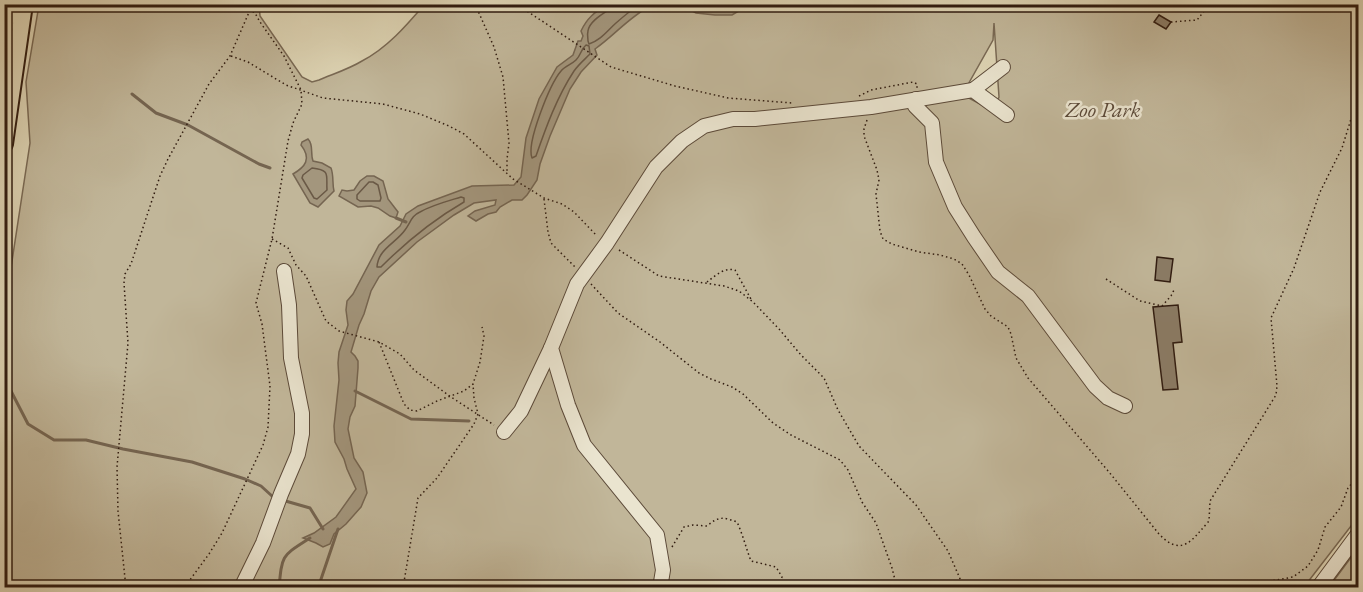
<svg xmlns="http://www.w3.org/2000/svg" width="1363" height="592" viewBox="0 0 1363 592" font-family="'EB Garamond',serif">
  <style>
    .green { fill: #c1b699; stroke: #796954; stroke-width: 1.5; fill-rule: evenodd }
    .water { fill: #a3967d; stroke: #756551; stroke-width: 1.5 }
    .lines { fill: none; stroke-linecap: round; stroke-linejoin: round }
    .shore { stroke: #6a5946; stroke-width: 1.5 }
    .stream { stroke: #756551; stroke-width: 3 }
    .building { fill: #8b7c66; stroke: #311c10; stroke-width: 1.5 }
    .minor-casing { stroke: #5c4a39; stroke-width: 16 }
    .major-casing { stroke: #311c10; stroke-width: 20 }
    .path { stroke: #311c10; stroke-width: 1.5; stroke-dasharray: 1.5 3; stroke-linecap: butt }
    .minor { stroke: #eae4cf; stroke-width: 14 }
    .major { stroke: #ded5b5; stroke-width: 16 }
    .labels { text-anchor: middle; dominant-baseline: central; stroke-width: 5; stroke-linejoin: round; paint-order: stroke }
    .park-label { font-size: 22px; font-style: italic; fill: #5c4a39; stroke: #eae4cf }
  </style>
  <rect width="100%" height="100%" fill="#ded5b5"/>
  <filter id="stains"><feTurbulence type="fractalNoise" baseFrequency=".00333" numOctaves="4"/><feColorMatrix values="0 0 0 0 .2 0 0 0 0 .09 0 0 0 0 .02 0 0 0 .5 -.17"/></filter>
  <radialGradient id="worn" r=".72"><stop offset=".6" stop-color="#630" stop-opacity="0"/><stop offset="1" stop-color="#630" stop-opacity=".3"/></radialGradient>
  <!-- green -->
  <g class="green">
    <path d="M39 5H259L260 16 302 77 312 82 319 80C333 74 349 69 362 61 387 48 406 26 424 5H1358V517L1304 587 5 588V307L30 143 26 82ZM994 23 999 97 993 111 967 97H961L993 40Z"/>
    <polygon points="1358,548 1358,587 1329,587"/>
  </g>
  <!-- water -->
  <g class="water">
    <path d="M606 5H652C630 16 615 35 595 49L597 55 581 72 570 89 550 136 540 164 537 180 527 195 522 200H512L500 207 496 212 488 214 476 221 468 216 475 211 495 205 496 200 474 203 454 215 417 242 379 277 371 291 364 314 359 325 351 352 355 356 358 361V368L355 406 350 417 348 429 354 458 363 472 367 493 361 507 346 524 334 534 330 544 323 547 316 543 303 538 314 533 336 517 356 489 347 469 344 459 335 442 334 426 339 380 338 363 339 352 348 325 346 310 347 301 353 294 379 245 400 226 406 214 418 206 472 186 514 185 521 177 526 138 539 99 557 67 573 55 578 41H581L583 36 581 31C587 18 595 12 606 5Z"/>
    <polygon points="681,5 779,5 779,10 749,5 732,15 715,15 696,13"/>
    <path d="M308 139C314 145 310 153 313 161L322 163 331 168C334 176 332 183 334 191L318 207 310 203 293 174C305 167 312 159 301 145L302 142Z"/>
    <polygon points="367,176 374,176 383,181 388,199 398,212 396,218 390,216 378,208 371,206 358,207 339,196 342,190 347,191 354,190 360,181"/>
  </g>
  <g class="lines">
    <!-- shore -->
    <g class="shore">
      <path d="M609 4 607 11C601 15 589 22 588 31 587 34 588 38 588 41L589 44C601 40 607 31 616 23 624 16 631 10 640 4"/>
      <path d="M586 45 589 46 590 54C584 60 579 64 574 71 557 97 546 127 536 156L532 158C526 143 550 84 561 71 565 66 572 64 576 60 581 55 581 49 586 45Z"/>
      <path d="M312 168C331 170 326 175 327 190L317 199 314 198 302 178 303 175Z"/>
      <polygon points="369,182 373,182 378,185 381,198 380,201 360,201 357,199 357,195"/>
      <path d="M461 197 464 198V202C433 220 406 242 381 267H377C378 249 396 243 405 230 411 222 411 216 420 212 432 205 448 201 461 197Z"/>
    </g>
    <!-- stream -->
    <g class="stream">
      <polyline points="132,94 156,113 188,125 259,164 270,168"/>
      <polyline points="396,218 406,222"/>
      <polyline points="4,390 11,391 28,424 54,440 86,440 123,449 192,462 245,479 261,486 272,496 276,498"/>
      <polyline points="355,391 411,419 469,421"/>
      <polyline points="282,500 310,508 323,529"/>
      <path d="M279 588C282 554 282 556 310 538"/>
      <polyline points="318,588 338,529"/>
    </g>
  </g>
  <!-- building -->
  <g class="building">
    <polygon points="1159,15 1171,22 1166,29 1154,22"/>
    <polygon points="1157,257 1173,259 1170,282 1155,280"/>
    <polygon points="1178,305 1182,342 1173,343 1178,389 1163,390 1153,307"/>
  </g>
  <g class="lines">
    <!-- minor casing -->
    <g class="minor-casing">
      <g id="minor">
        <polyline points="973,90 1003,67"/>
        <polyline points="916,99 915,106 932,123 936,162 955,207 974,237 998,272 1028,296 1095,386 1108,398 1125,406"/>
        <polyline points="504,432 521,411 551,348"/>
        <polyline points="241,588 263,543 281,494 298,454 302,434 302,413 291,358 289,305 284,271"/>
        <polyline points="660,588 663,570 657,535 584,445 568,405 551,348 577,284 607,243 656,167 682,141 704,126 733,119 755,119 871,107 973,90 1007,115"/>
        <polyline points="1318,588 1358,534"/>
      </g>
    </g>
    <!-- major casing -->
    <g class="major-casing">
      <g id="major">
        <polyline points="4,33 9,4"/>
        <polyline points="4,144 24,4"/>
      </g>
    </g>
    <!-- path -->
    <g class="path">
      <polyline points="475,4 494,47 503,77 509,143 507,159 507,173"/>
      <polyline points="516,4 542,21 611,67 675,86 728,98 792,103"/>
      <polyline points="1171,22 1197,20 1209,5"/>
      <polyline points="231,56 248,62 286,85 323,98 383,104 420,114 449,126 464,134 513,179 544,198 562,204 574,212 597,236"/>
      <polyline points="859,96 871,90 913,82 917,84 917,88"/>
      <path d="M867 120 864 129V136L877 170 879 180 876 194 880 231 883 239 892 244 919 252 940 255 954 259 962 264 969 275 985 309 991 316 1008 327 1011 334 1016 358 1028 378 1109 472 1159 534C1182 558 1192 540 1209 521L1210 501 1276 395 1277 386 1271 318 1294 268 1320 192 1342 148 1351 119 1358 108"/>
      <polyline points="544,199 548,232 551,243 575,267"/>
      <polyline points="272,239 288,248 296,265 306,276 326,321 339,331 379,342 400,354 414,370 451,397 494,425"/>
      <polyline points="619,250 659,276 724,286 739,291 753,302 779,329 801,355 824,378 838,410 859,446 916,505 948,551 964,588"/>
      <polyline points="1106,279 1140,301 1162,306 1171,296 1175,288"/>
      <path d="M707 282C715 276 724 267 735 270L752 301"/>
      <polyline points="591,284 618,313 660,342 699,373 711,379 732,387 743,394 773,423 791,435 840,460 848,470 862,502 876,523 892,568 897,588"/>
      <polyline points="379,342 404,404 410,410 417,411 437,401 464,391 473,384 480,362 484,336 482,327"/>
      <path d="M672 547 684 527 693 525 707 526C719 516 723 517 737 522 743 535 746 548 751 561L776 567 782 577 779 583V588"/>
      <polyline points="126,588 118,511 117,467 128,343 124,283 125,274 131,264 160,176 168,159 209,84 230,56 250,10 255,13 260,22 284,56 301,90 302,104 293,123 288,141 272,239 256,303 262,324 270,386 268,427 263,445 222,533 209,554 184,588"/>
      <polyline points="403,588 418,498 437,478 450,459 474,424 478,414 474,398 473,384"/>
      <polyline points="1257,588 1271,581 1293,577 1308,566 1318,550 1325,527 1341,507 1348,488 1358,476"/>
      <polyline points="1356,588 1358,580"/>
    </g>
    <!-- minor -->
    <use href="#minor" class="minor"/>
    <!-- major -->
    <use href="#major" class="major"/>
  </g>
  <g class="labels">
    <!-- park labels -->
    <g class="park-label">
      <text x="1103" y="109">Zoo Park</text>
    </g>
  </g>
  <!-- margin -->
  <rect width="1363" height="592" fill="none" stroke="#ded5b5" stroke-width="24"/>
  <rect x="6" y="6" width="1351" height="580" fill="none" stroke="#311c10" stroke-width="3"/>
  <rect x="12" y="12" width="1339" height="568" fill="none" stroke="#311c10" stroke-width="1.5"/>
  <rect width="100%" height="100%" filter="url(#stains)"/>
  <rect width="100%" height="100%" fill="url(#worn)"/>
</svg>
